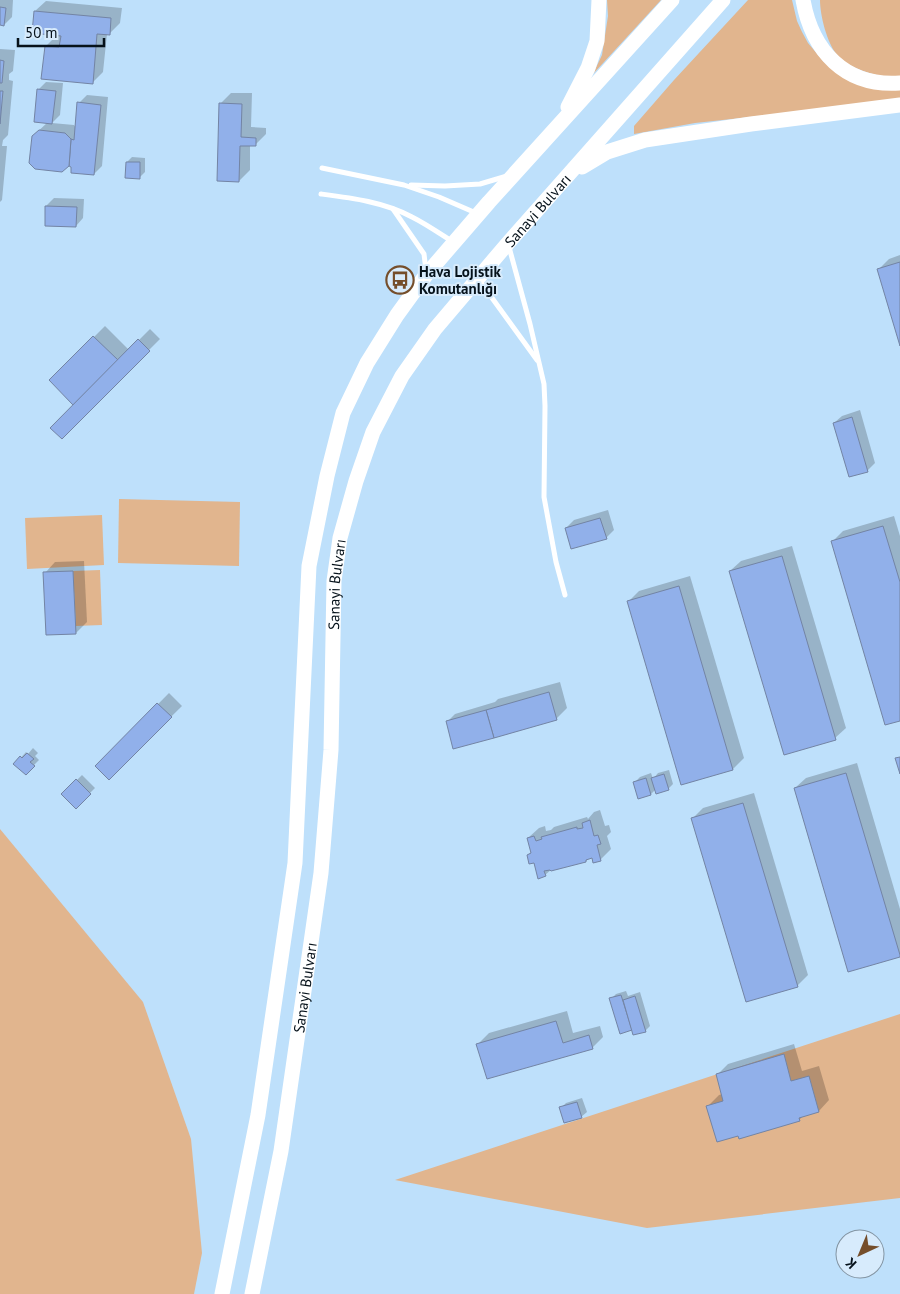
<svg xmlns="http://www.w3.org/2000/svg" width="900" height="1294" viewBox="0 0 900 1294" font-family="'PT Sans',sans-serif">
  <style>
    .green { fill: #e1b58e }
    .shadow { fill: #0003 }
    .building { fill: #91b0ea; stroke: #7384a4 }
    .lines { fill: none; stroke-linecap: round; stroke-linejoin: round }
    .service { stroke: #fff; stroke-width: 5 }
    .primary { stroke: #fff; stroke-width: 15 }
    .labels { text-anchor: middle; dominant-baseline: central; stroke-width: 4; stroke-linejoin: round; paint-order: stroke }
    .street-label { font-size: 15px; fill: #06121b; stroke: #d7ebfc }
    .poi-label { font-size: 15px; font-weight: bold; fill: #06121b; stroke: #d7ebfc; text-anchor: start }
  </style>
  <rect width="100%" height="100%" fill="#bee0fb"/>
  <!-- green -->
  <g class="green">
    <polygon points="607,0 661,0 593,74 602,55 608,16"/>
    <polygon points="748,0 792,0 797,21 802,32 808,43 824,62 900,87 900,101 695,123 634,134 634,126 674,80"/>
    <path d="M820 0H900V78C882 78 850 70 838 56 827 44 820 15 820 0Z"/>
    <polygon points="119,499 240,502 239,566 118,563"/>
    <polygon points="102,515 104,565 27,569 25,518"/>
    <polygon points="100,570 102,625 76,626 73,571"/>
    <polygon points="0,829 143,1002 191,1139 202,1253 194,1294 0,1294"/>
    <polygon points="900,1014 900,1198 647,1228 395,1180"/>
  </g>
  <!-- shadow -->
  <g class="shadow">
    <polygon points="0,0 13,0 12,17 4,25 0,24"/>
    <polygon points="46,1 122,8 120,23 109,34 107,34 103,72 92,83 46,46 58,34 35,11"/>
    <polygon points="0,49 15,50 13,71 9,74 9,80 13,81 8,135 3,140 2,146 7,146 2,200 0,202"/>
    <polygon points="46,82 63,83 60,115 52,123 74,125 76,128 79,103 87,95 108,97 102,166 94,174 73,166 33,136 48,122 38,90"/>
    <polygon points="231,93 252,93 251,127 266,128 266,134 255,145 250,145 250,170 239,181 220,104"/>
    <polygon points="132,157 145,158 145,172 140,177 127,162"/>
    <polygon points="54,198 84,199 83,218 76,226 46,206"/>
    <polygon points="900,255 900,341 879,269 889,259"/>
    <polygon points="105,326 129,350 150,329 160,339 62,437 75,405 51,380"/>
    <polygon points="860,410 875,463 867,471 834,423 842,416"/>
    <polygon points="608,510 614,530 606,538 566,528 574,520"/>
    <polygon points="894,516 900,536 900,720 832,542 843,531"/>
    <polygon points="792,546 846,728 835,738 730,571 741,561"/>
    <polygon points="84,561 87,622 76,633 45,573 55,562"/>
    <polygon points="690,576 744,758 733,769 682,784 628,602 639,591"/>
    <polygon points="560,682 567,708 556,719 447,722 455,714 495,702 498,699"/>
    <polygon points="169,693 182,706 109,778 97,766"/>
    <polygon points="33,748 38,753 35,756 39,760 26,773 15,764 26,752 28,754"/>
    <polygon points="857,763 900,909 900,956 795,788 806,778"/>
    <polygon points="669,770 673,784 668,789 656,789 651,794 635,782 640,777 651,773 653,779 658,773"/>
    <polygon points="82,775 95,788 76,807 63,794"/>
    <polygon points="754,793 808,975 797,986 692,819 703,808"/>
    <polygon points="600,810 605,826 609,825 611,832 607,836 611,849 600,860 593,856 589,858 586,861 552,869 545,875 528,855 532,852 528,838 539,828 545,826 546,831 551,830 554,827 587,817 588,819 594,812"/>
    <polygon points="626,991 628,996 640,992 650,1026 645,1031 633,1029 611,999 616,994"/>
    <polygon points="567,1011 573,1033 600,1026 603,1037 592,1048 478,1044 489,1033"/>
    <polygon points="794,1044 802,1071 819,1066 829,1100 819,1111 804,1115 799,1120 708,1106 719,1095 723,1094 717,1075 728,1064"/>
    <polygon points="582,1098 587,1112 581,1117 561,1108 566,1103"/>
  </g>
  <!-- building -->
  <g class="building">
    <polygon points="0,7 6,8 4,26 0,25"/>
    <polygon points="34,11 111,18 110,35 97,34 93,84 41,79 45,46 59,47 61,36 32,33"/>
    <polygon points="0,60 4,61 2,83 0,83"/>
    <polygon points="37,89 56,91 52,124 34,122"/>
    <polygon points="0,91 3,91 0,124"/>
    <polygon points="77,102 101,105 94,175 71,173 71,167 69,166 71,139 74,140"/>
    <polygon points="219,103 242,104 241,137 256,138 256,146 240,146 239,182 217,181"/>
    <polygon points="39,130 65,133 71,139 69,166 62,172 35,169 29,163 32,136"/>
    <polygon points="126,162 140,162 140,179 125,178"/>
    <polygon points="45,206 77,207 76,227 45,226"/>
    <polygon points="900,262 900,346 877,269"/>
    <polygon points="93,336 118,360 73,405 49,380"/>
    <polygon points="138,339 150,351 62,439 50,428"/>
    <polygon points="852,417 868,472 849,477 833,423"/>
    <polygon points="600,518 607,539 571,549 565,528"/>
    <polygon points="883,526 900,582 900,721 885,725 831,541"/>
    <polygon points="782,556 836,740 784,755 729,571"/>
    <polygon points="73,571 76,634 46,635 43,572"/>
    <polygon points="679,586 733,770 681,785 627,601"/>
    <polygon points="549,692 557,720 494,738 486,710"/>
    <polygon points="157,703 172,717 109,780 95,766"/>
    <polygon points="486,710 494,738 453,749 446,721"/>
    <polygon points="27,753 34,759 30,762 35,766 26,775 13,764 20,756 22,758"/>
    <polygon points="900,757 900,774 895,758"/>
    <polygon points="846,773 900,955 900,957 848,972 794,788"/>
    <polygon points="664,774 669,790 656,794 651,778"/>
    <polygon points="646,778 651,795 638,799 633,782"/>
    <polygon points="76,779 91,794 76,809 61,794"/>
    <polygon points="743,803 798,987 746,1002 691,818"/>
    <polygon points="590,820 594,836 598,835 601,844 597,845 601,861 593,863 592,858 586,860 586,862 551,871 550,870 544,871 546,876 538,879 534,863 529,864 527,855 531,853 527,838 534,836 536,841 542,839 541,837 577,827 577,829 583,828 582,823"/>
    <polygon points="621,995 632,1030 620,1034 609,998"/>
    <polygon points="635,996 646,1032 633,1035 623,1000"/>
    <polygon points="556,1021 563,1043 589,1035 593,1049 487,1079 476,1044"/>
    <polygon points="784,1054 791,1081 809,1076 819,1112 799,1118 800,1121 739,1139 738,1136 717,1142 706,1106 723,1101 716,1074"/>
    <polygon points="577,1102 582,1118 564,1123 559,1107"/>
  </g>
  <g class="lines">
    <!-- service -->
    <g class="service">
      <polyline points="322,168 404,185 439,197 476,213"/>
      <polyline points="411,185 445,186 480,184 507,176"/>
      <path d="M321 194C352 198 384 202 412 217 426 224 439 233 453 242"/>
      <polyline points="393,209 424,254 426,271"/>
      <polyline points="509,247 530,324 544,384 545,406 544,497 556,562 565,595"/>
      <polyline points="479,280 537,360"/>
    </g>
    <!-- primary -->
    <g class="primary">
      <path d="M803 0C812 51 845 87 900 83"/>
      <polyline points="568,107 588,68 597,41 599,0"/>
      <polyline points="582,167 607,152 645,140 751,124 900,105"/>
      <polyline points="222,1294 258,1115 295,863 309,566 327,476 343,413 367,363 397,315 426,275 489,202 672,0"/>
      <path id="s1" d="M252 1294 281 1151 321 873 331 750 334 581 340 538 356 481 373 432 402 376 435 329 508 243 723 0"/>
    </g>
  </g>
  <!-- icons -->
  <defs>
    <g id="bus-ring" transform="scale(1.4375)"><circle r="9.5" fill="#d7ebfc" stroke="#754e2b" stroke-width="1.5"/><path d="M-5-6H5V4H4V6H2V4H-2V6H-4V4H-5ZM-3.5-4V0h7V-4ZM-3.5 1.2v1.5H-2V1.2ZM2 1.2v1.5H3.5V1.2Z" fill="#754e2b"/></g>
  </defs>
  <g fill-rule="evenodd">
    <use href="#bus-ring" x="400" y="280"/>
  </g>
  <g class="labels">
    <!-- street labels -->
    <g class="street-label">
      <text stroke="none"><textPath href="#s1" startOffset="1151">Sanayi Bulvarı</textPath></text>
      <text stroke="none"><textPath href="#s1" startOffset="716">Sanayi Bulvarı</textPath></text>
      <text stroke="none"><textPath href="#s1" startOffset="311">Sanayi Bulvarı</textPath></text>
    </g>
    <!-- poi labels -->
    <g class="poi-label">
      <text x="419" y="271">Hava Lojistik<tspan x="419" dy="17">Komutanlığı</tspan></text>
    </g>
  </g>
  <!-- north arrow -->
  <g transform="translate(860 1254) rotate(224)"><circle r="24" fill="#d7ebfc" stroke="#8394a2"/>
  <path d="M0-4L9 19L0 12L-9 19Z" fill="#754e2b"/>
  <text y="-8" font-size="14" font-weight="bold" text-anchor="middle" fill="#06121b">K</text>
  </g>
  <!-- scale -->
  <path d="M18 38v8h86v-8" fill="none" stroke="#06121b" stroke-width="2.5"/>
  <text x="25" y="38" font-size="15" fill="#06121b" stroke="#d7ebfc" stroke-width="4" paint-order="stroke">50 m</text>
</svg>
